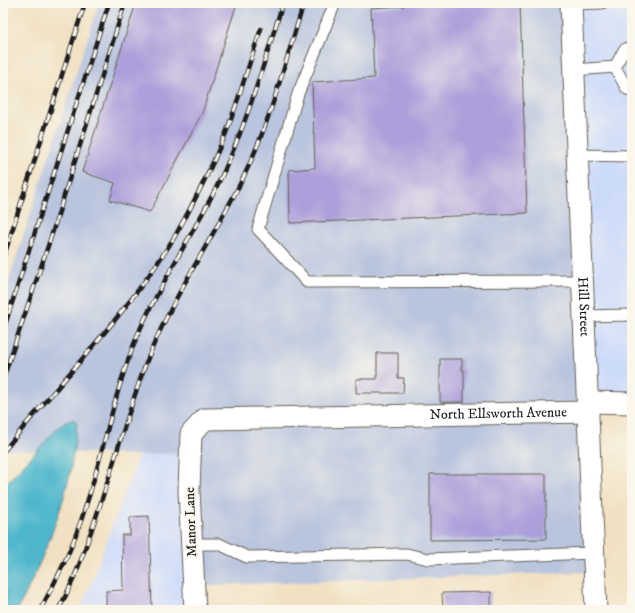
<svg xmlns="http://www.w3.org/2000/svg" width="635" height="613" viewBox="0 0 635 613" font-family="'IM FELL DW Pica',serif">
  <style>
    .built { fill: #cddbfa }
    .industrial { fill: #b9c5de }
    .water { fill: #4fb7cc; stroke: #366a74 }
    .building { fill: #ad9fda }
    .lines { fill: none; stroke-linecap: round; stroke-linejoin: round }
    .service-casing { stroke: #676156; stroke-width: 13 }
    .minor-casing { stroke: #676156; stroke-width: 23 }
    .service { stroke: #fff; stroke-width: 11 }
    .minor { stroke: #fff; stroke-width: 21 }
    .rail-casing { stroke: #1c1c1c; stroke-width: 4.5 }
    .rail { stroke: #fbf7ec; stroke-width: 3; stroke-dasharray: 9; stroke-linecap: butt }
    .labels { text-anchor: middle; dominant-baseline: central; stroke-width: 4; stroke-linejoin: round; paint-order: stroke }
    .street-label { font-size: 14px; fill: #1c1c1c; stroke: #fbf7ec }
  </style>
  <rect width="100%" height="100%" fill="#fbf7ec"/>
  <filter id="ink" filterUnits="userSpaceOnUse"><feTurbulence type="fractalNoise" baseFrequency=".025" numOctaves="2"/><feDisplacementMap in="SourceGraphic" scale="8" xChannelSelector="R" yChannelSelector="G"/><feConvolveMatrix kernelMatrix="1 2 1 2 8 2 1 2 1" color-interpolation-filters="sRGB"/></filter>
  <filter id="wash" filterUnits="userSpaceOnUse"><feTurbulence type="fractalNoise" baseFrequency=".012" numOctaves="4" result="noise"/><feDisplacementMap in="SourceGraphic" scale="16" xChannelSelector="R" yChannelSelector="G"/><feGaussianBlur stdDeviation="0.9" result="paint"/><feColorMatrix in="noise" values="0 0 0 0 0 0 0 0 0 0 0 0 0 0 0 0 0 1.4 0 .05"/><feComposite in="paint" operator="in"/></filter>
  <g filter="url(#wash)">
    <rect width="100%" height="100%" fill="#f1e1c2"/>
    <!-- built -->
    <g class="built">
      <polygon points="568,3 632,3 632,399 581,397"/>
      <polygon points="185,453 190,610 81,610 139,455"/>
    </g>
    <!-- industrial -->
    <polygon class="industrial" points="99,3 568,3 588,572 190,586 185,453 139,455 3,450 3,298"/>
    <!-- water -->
    <path class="water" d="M74 419 77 423C75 441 73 460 69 478 58 523 40 565 19 607L17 610H3V487L58 428 66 422Z"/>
    <g id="blocks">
      <!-- building -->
      <g class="building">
        <polygon points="136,3 237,3 202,113 150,212 110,200 115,183 82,172"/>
        <polygon points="404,3 520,3 527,213 290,223 289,170 315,168 312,82 374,78 371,8 404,6"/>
        <polygon points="377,353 398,353 398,378 404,378 403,393 356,393 356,379 377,379"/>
        <polygon points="440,359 462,359 462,370 464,370 464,402 440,402"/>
        <polygon points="430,474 546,474 546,539 430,540"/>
        <polygon points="149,516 152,608 106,610 106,591 123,590 122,535 130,535 130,517"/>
        <polygon points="491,592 491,610 443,610 442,593"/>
      </g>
    </g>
  </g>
  <g filter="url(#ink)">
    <use href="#blocks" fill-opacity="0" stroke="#676156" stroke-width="1"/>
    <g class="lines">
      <!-- service casing -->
      <g class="service-casing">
        <g id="service">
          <polyline points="335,3 298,94 258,229 307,282 583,281"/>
          <polyline points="571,4 602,3"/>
          <polyline points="615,67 627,89 632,91"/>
          <polyline points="615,67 624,50 632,46"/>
          <polyline points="574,70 615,67"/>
          <polyline points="577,155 632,156"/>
          <polyline points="584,316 632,315"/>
          <polyline points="192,544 219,544 247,557 407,554 428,559 594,553"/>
        </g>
      </g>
      <!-- minor casing -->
      <g class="minor-casing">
        <g id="minor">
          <path id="s1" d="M571 3 596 610"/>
          <polyline points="588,402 632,403"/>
          <path id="s2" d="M195 610 189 490 191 434 205 419 588 412"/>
        </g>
      </g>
      <!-- service -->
      <use href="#service" class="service"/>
      <!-- minor -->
      <use href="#minor" class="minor"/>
      <!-- rail casing -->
      <g class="rail-casing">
        <g id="rail">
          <polyline points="3,259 85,3"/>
          <polyline points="3,331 109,3"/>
          <polyline points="3,379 50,240 125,3"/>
          <path d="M3 452C61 380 127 315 175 236 194 203 211 168 226 133 239 99 249 63 261 29"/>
          <path d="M40 610C52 588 64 566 73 542 100 475 110 401 138 334 160 283 192 236 217 186 246 128 263 65 283 3"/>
          <path d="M58 610C71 588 80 564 88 540 110 480 125 418 148 358 173 296 212 240 242 180 270 124 285 62 304 3"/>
        </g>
      </g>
      <!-- rail -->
      <use href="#rail" class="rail"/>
    </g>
  </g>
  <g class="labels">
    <!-- street labels -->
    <g class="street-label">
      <text stroke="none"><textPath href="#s1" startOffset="304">Hill Street</textPath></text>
      <text stroke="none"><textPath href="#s2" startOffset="490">North Ellsworth Avenue</textPath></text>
      <text transform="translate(191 522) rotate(-92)">Manor Lane</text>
    </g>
  </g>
  <!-- margin -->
  <rect width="635" height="613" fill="none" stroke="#fbf7ec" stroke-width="16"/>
</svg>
